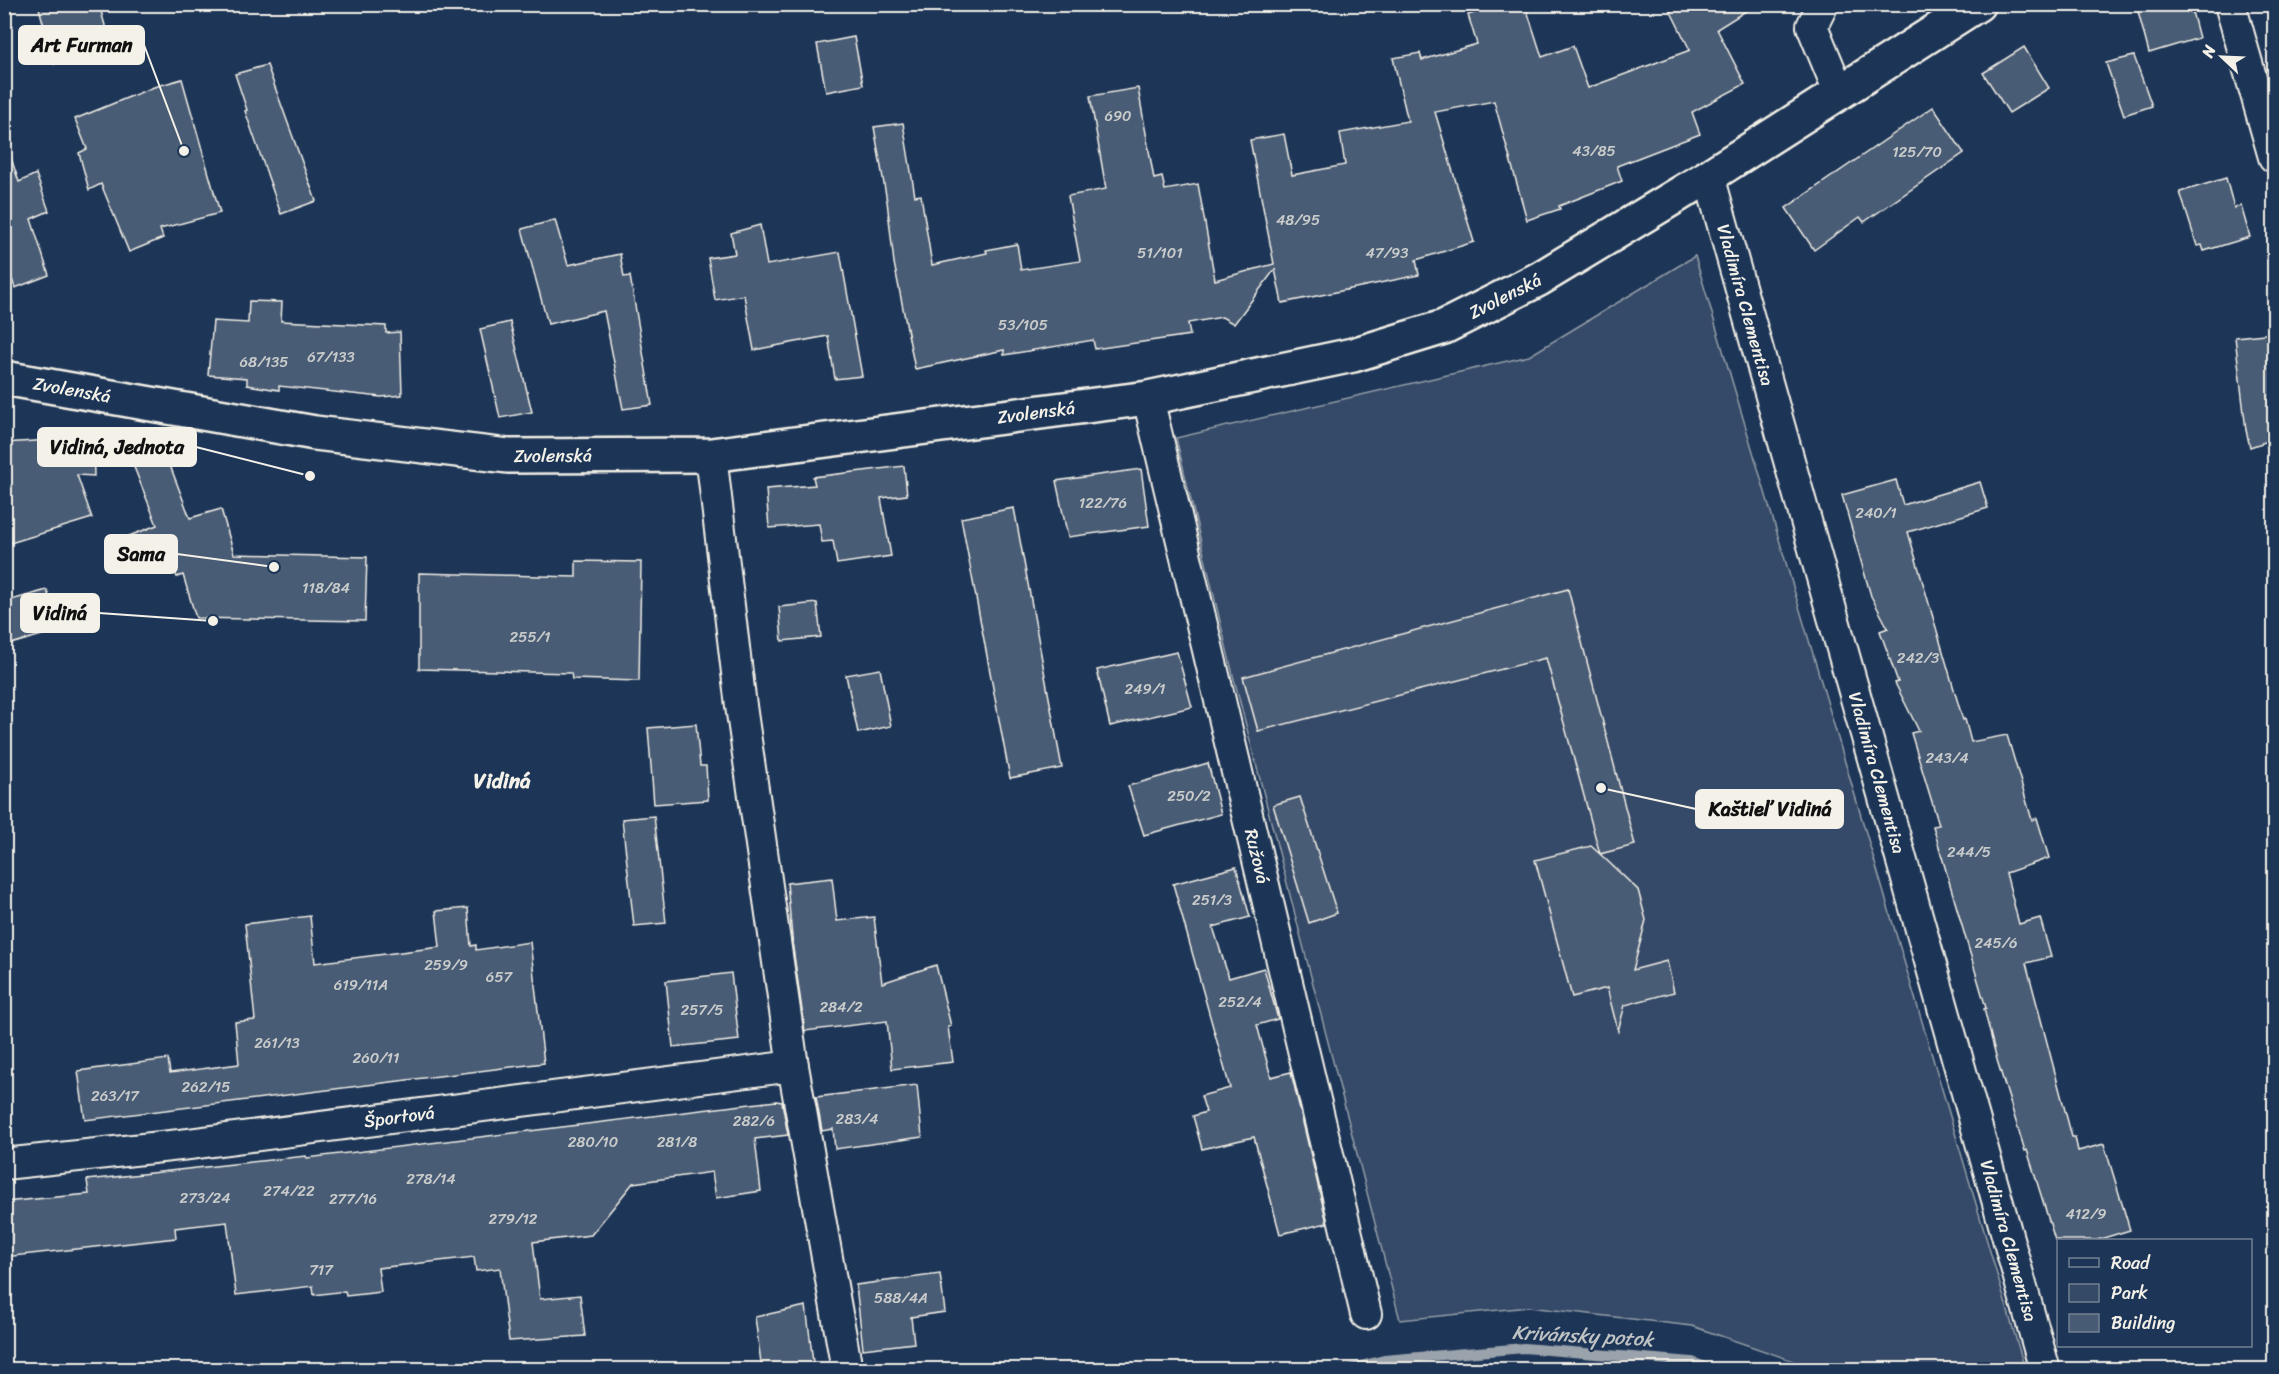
<svg xmlns="http://www.w3.org/2000/svg" width="2279" height="1374" viewBox="0 0 2279 1374" font-family="Sriracha,sans-serif">
  <style>
    .green { fill: #354a67; stroke: #949ea8; stroke-width: 1.5 }
    .lines { fill: none; stroke-linecap: round; stroke-linejoin: round }
    .stream { stroke: #9aa2ab; stroke-width: 10 }
    .building { fill: #485b74; stroke: #f4f1e8; stroke-width: 1.5 }
    .minor-casing { stroke: #f4f1e8; stroke-width: 34 }
    .tertiary-casing { stroke: #f4f1e8; stroke-width: 38 }
    .minor { stroke: #1d3557; stroke-width: 30 }
    .tertiary { stroke: #1d3557; stroke-width: 33 }
    .labels { text-anchor: middle; dominant-baseline: central; stroke-width: 4.5; stroke-linejoin: round; paint-order: stroke }
    .number-label { font-size: 15px; fill: #c9cccb }
    .street-label { font-size: 18px; fill: #f4f1e8; stroke: #1d3557 }
    .water-label { font-size: 20px; font-style: italic; fill: #c0c3c4; stroke: #1d3557 }
    .quarter-label { font-size: 21px; font-weight: bold; fill: #f4f1e8; stroke: #1d3557 }
    .leader { fill: none; stroke: #f4f1e8; stroke-width: 2 }
    .callout-dot { fill: #f4f1e8; stroke: #1d3557; stroke-width: 2 }
    .callout { fill: #f4f1e8; stroke: #f4f1e8; stroke-width: 2 }
    .callout-label { font-size: 20px; text-anchor: middle; font-weight: bold; fill: #111 }
  </style>
  <rect width="100%" height="100%" fill="#1d3557"/>
  <filter id="ink" filterUnits="userSpaceOnUse"><feTurbulence type="fractalNoise" baseFrequency=".0167" numOctaves="2"/><feDisplacementMap in="SourceGraphic" scale="12" xChannelSelector="R" yChannelSelector="G"/><feConvolveMatrix kernelMatrix="1 2 1 2 8 2 1 2 1" color-interpolation-filters="sRGB"/></filter>
  <g filter="url(#ink)">
    <!-- green -->
    <polygon class="green" points="1695,256 2025,1369 1817,1369 1692,1326 1529,1307 1400,1320 1233,675 1176,438 1529,356"/>
    <g class="lines">
      <!-- stream -->
      <polyline class="stream" points="1345,1370 1384,1360 1524,1348 1692,1362 1712,1370"/>
    </g>
    <!-- building -->
    <g class="building">
      <polygon points="38,4 99,4 111,47 54,64"/>
      <polygon points="1503,4 1525,4 1542,57 1573,46 1588,88 1690,50 1667,4 1757,4 1717,29 1745,84 1692,112 1700,134 1617,166 1622,181 1559,206 1560,209 1527,220 1494,101 1435,112 1474,242 1416,260 1419,275 1282,303 1275,269 1234,324 1222,317 1188,323 1190,335 1095,349 1093,340 1004,355 1004,350 915,369 894,263 887,201 874,127 903,123 915,196 921,195 932,265 987,253 986,250 1017,244 1021,270 1080,261 1068,196 1106,189 1090,96 1138,88 1154,179 1162,177 1165,190 1198,184 1215,280 1274,264 1250,140 1284,134 1292,175 1345,165 1340,133 1408,121 1393,58 1420,53 1422,60 1477,44 1468,15"/>
      <polygon points="2136,4 2190,4 2199,38 2149,53"/>
      <polygon points="854,37 863,85 826,92 817,44"/>
      <polygon points="2024,47 2049,88 2009,113 1983,73"/>
      <polygon points="2134,56 2152,106 2124,115 2106,63"/>
      <polygon points="267,65 316,201 281,214 245,111 247,110 235,74"/>
      <polygon points="182,79 220,213 160,229 163,238 129,252 101,184 89,190 79,153 87,149 75,119 154,87"/>
      <polygon points="1933,107 1964,153 1864,222 1860,217 1814,250 1786,208"/>
      <polygon points="10,155 19,182 36,174 49,211 31,219 49,275 15,288 4,255 4,156"/>
      <polygon points="2226,178 2234,208 2241,206 2250,237 2204,251 2202,245 2197,246 2180,192"/>
      <polygon points="555,220 568,265 620,254 624,277 630,276 652,405 623,409 604,311 548,324 522,229"/>
      <polygon points="760,225 767,265 840,252 862,376 835,379 828,336 754,350 744,295 715,300 708,258 735,254 731,233"/>
      <polygon points="249,301 282,302 281,321 386,326 386,333 400,332 402,395 381,397 279,386 279,390 247,385 247,378 208,375 213,321 248,323"/>
      <polygon points="510,322 532,412 500,418 480,329"/>
      <polygon points="2274,333 2274,439 2250,447 2246,430 2235,337"/>
      <polygon points="66,439 93,439 94,476 77,475 92,518 4,545 4,443"/>
      <polygon points="163,447 190,518 221,509 234,554 367,557 365,621 196,618 183,575 177,577 168,554 136,567 124,538 157,525 130,457"/>
      <polygon points="904,466 907,495 881,498 891,556 837,564 833,541 822,542 819,524 769,528 766,489 815,485 813,477"/>
      <polygon points="1141,469 1149,526 1068,537 1056,481"/>
      <polygon points="1896,480 1903,505 1980,482 1988,508 1908,532 1963,720 1965,719 1971,742 2007,735 2032,820 2037,818 2049,858 2006,873 2019,924 2040,918 2051,957 2026,963 2072,1137 2075,1137 2078,1151 2104,1144 2130,1230 2097,1240 2055,1240 2027,1150 2025,1151 1997,1060 1984,1009 1986,1008 1933,826 1939,825 1911,733 1919,731 1895,683 1898,682 1880,631 1888,628 1871,596 1842,495"/>
      <polygon points="1014,508 1062,768 1010,778 961,518"/>
      <polygon points="576,561 641,562 639,681 572,679 571,673 419,669 419,573 576,577"/>
      <polygon points="1568,589 1635,845 1600,854 1638,890 1646,920 1633,970 1667,961 1674,992 1625,1005 1618,1031 1607,988 1572,997 1535,860 1591,846 1600,854 1546,658 1258,731 1243,677"/>
      <polygon points="47,590 59,630 4,646 4,602"/>
      <polygon points="817,603 821,637 782,641 779,607"/>
      <polygon points="1177,652 1192,707 1110,726 1097,670"/>
      <polygon points="880,669 891,726 858,733 846,675"/>
      <polygon points="696,724 700,766 706,766 708,800 654,804 648,728"/>
      <polygon points="1208,763 1221,814 1144,835 1128,786"/>
      <polygon points="1300,797 1337,913 1309,923 1273,805"/>
      <polygon points="654,816 666,923 634,926 622,819"/>
      <polygon points="1236,867 1250,917 1213,927 1229,978 1264,968 1278,1019 1257,1025 1271,1077 1291,1072 1327,1223 1280,1234 1254,1137 1202,1149 1193,1116 1206,1112 1201,1096 1230,1088 1173,884"/>
      <polygon points="832,878 837,921 874,917 882,983 936,965 951,1026 948,1027 953,1062 892,1069 887,1021 805,1031 793,948 787,883"/>
      <polygon points="468,908 471,946 476,945 476,950 530,942 544,1063 85,1120 78,1071 168,1059 170,1073 239,1064 235,1022 255,1020 245,924 310,916 315,963 440,947 436,911"/>
      <polygon points="731,973 739,1040 673,1047 666,981"/>
      <polygon points="917,1085 922,1137 835,1149 833,1129 822,1131 816,1097"/>
      <polygon points="776,1101 782,1102 788,1135 755,1139 761,1191 716,1198 712,1172 633,1183 591,1235 533,1242 540,1299 580,1295 585,1336 509,1341 500,1268 476,1271 474,1257 378,1268 381,1292 346,1296 345,1291 314,1295 313,1286 236,1295 227,1222 175,1228 176,1238 4,1257 4,1202 89,1194 87,1180 306,1156 307,1158"/>
      <polygon points="940,1274 945,1312 911,1317 914,1343 863,1349 856,1285"/>
      <polygon points="806,1306 814,1370 762,1370 755,1317"/>
    </g>
    <g class="lines">
      <!-- minor casing -->
      <g class="minor-casing">
        <g id="minor">
          <polyline points="1823,4 1812,26 1840,94"/>
          <polyline points="2230,4 2274,157"/>
          <path id="s1" d="M1709 176 2045 1370"/>
          <path id="s2" d="M1148 398 1366 1314"/>
          <polyline points="711,455 741,706 793,1066 847,1370"/>
          <path id="s3" d="M4 1164 189 1144 793 1066"/>
        </g>
      </g>
      <!-- tertiary casing -->
      <g class="tertiary-casing">
        <g id="tertiary">
          <path id="s4" d="M4 378 315 433 508 456 711 455 1148 398 1353 355 1444 327 1539 279 1709 176 1978 4"/>
        </g>
      </g>
      <!-- minor -->
      <use href="#minor" class="minor"/>
      <!-- tertiary -->
      <use href="#tertiary" class="tertiary"/>
    </g>
  </g>
  <g class="labels">
    <!-- number labels -->
    <g class="number-label">
      <text x="1118" y="116">690</text>
      <text x="1594" y="151">43/85</text>
      <text x="1917" y="152">125/70</text>
      <text x="1298" y="220">48/95</text>
      <text x="1160" y="253">51/101</text>
      <text x="1387" y="253">47/93</text>
      <text x="1023" y="325">53/105</text>
      <text x="331" y="357">67/133</text>
      <text x="264" y="362">68/135</text>
      <text x="1103" y="503">122/76</text>
      <text x="1876" y="513">240/1</text>
      <text x="326" y="588">118/84</text>
      <text x="530" y="637">255/1</text>
      <text x="1918" y="658">242/3</text>
      <text x="1145" y="689">249/1</text>
      <text x="1947" y="758">243/4</text>
      <text x="1189" y="796">250/2</text>
      <text x="1969" y="852">244/5</text>
      <text x="1212" y="900">251/3</text>
      <text x="1996" y="943">245/6</text>
      <text x="446" y="965">259/9</text>
      <text x="499" y="977">657</text>
      <text x="361" y="985">619/11A</text>
      <text x="1240" y="1002">252/4</text>
      <text x="841" y="1007">284/2</text>
      <text x="702" y="1010">257/5</text>
      <text x="277" y="1043">261/13</text>
      <text x="376" y="1058">260/11</text>
      <text x="206" y="1087">262/15</text>
      <text x="115" y="1096">263/17</text>
      <text x="857" y="1119">283/4</text>
      <text x="754" y="1121">282/6</text>
      <text x="593" y="1142">280/10</text>
      <text x="677" y="1142">281/8</text>
      <text x="431" y="1179">278/14</text>
      <text x="289" y="1191">274/22</text>
      <text x="205" y="1198">273/24</text>
      <text x="353" y="1199">277/16</text>
      <text x="2086" y="1214">412/9</text>
      <text x="513" y="1219">279/12</text>
      <text x="321" y="1270">717</text>
      <text x="901" y="1298">588/4A</text>
    </g>
    <!-- street labels -->
    <g class="street-label">
      <text stroke="none"><textPath href="#s4" startOffset="1527">Zvolenská</textPath></text>
      <text stroke="none"><textPath href="#s1" startOffset="134">Vladimíra Clementisa</textPath></text>
      <text stroke="none"><textPath href="#s4" startOffset="69">Zvolenská</textPath></text>
      <text stroke="none"><textPath href="#s4" startOffset="1041">Zvolenská</textPath></text>
      <text stroke="none"><textPath href="#s4" startOffset="555">Zvolenská</textPath></text>
      <text stroke="none"><textPath href="#s1" startOffset="620">Vladimíra Clementisa</textPath></text>
      <text stroke="none"><textPath href="#s2" startOffset="471">Ružová</textPath></text>
      <text stroke="none"><textPath href="#s3" startOffset="398">Športová</textPath></text>
      <text stroke="none"><textPath href="#s1" startOffset="1106">Vladimíra Clementisa</textPath></text>
    </g>
    <!-- water labels -->
    <g class="water-label">
      <text transform="translate(1583 1336) rotate(3)">Krivánsky potok</text>
    </g>
    <!-- quarter labels -->
    <g class="quarter-label">
      <text x="502" y="781">Vidiná</text>
    </g>
  </g>
  <!-- callouts -->
  <path class="leader" d="M184 151L144 45M310 476L196 447M274 567L177 554M213 621L99 613M1601 788L1696 809"/>
  <g class="callout-dot">
    <circle cx="184" cy="151" r="6"/>
    <circle cx="310" cy="476" r="6"/>
    <circle cx="274" cy="567" r="6"/>
    <circle cx="213" cy="621" r="6"/>
    <circle cx="1601" cy="788" r="6"/>
  </g>
  <g class="callout">
    <rect x="19" y="26" width="125" height="38" rx="6"/>
    <rect x="38" y="428" width="158" height="38" rx="6"/>
    <rect x="105" y="535" width="72" height="38" rx="6"/>
    <rect x="21" y="594" width="78" height="38" rx="6"/>
    <rect x="1696" y="790" width="147" height="38" rx="6"/>
  </g>
  <g class="callout-label">
    <text x="82" y="52">Art Furman</text>
    <text x="117" y="454">Vidiná, Jednota</text>
    <text x="141" y="561">Sama</text>
    <text x="60" y="620">Vidiná</text>
    <text x="1770" y="816">Kaštieľ Vidiná</text>
  </g>
  <!-- margin -->
  <rect width="2279" height="1374" fill="none" stroke="#1d3557" stroke-width="24"/>
  <rect x="12" y="12" width="2255" height="1350" fill="none" stroke="#f4f1e8" stroke-width="2" filter="url(#ink)"/>
  <!-- legend -->
  <rect x="2057" y="1239" width="195" height="108" fill="#1d3557" stroke="#738091" stroke-width="1.5"/>
  <rect x="2069" y="1258" width="30" height="9" fill="#1d3557" stroke="#738091" stroke-width="1.5"/>
  <text x="2111" y="1269" font-size="18" fill="#f4f1e8">Road</text>
  <rect x="2069" y="1284" width="30" height="18" fill="#354a67" stroke="#738091" stroke-width="1.5"/>
  <text x="2111" y="1299" font-size="18" fill="#f4f1e8">Park</text>
  <rect x="2069" y="1314" width="30" height="18" fill="#485b74" stroke="#738091" stroke-width="1.5"/>
  <text x="2111" y="1329" font-size="18" fill="#f4f1e8">Building</text>
  <!-- north arrow -->
  <g transform="translate(2222 57) rotate(293)" stroke="#1d3557" stroke-width="4.5" paint-order="stroke">
  <path d="M0-4.5L10 22L0 15L-10 22Z" fill="#f4f1e8"/>
  <text y="-9" font-size="16" font-weight="bold" text-anchor="middle" fill="#f4f1e8">N</text>
  </g>
</svg>
